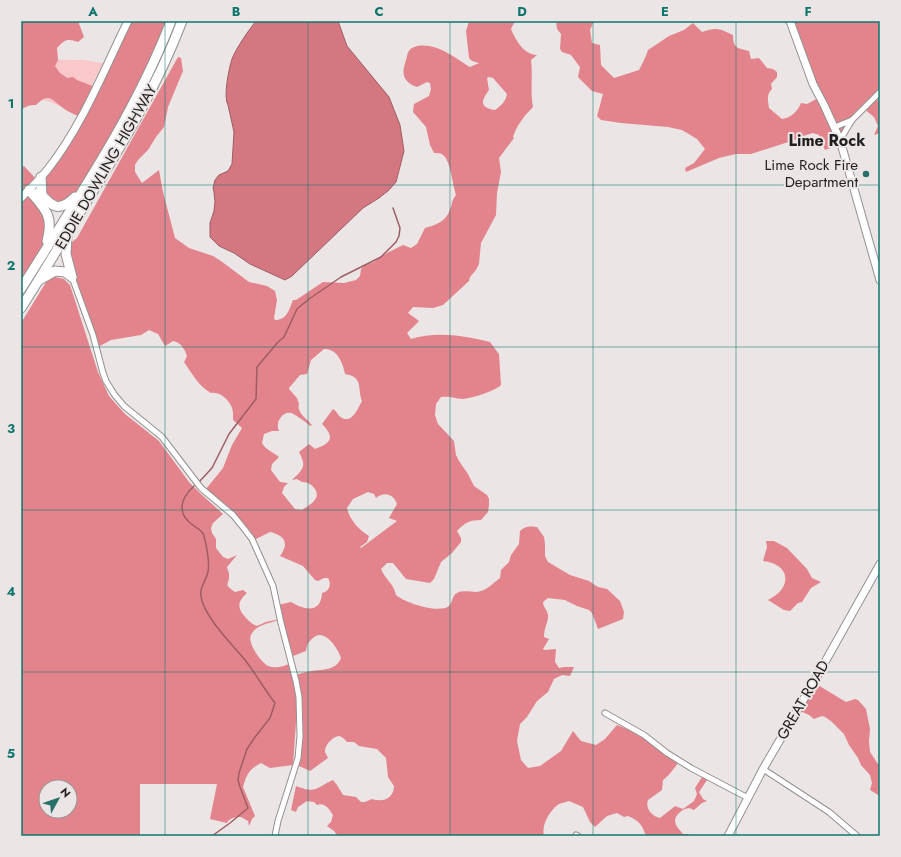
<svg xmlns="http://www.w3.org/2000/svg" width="901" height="857" viewBox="0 0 901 857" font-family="Jost,sans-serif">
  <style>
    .green { fill: #fac8cb }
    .forest { fill: #e3848c; fill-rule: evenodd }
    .water { fill: #d47780; stroke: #9e5d63 }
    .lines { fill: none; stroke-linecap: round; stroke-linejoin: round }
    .stream { stroke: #9e5d63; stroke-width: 1.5 }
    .street-casing { stroke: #959090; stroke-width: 7 }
    .secondary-casing { stroke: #959090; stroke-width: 9 }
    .highway-casing { stroke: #959090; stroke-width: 11 }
    .street { stroke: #fff; stroke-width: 5 }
    .secondary { stroke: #fff; stroke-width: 7 }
    .highway { stroke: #fff; stroke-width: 9 }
    .grid { fill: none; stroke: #0f766e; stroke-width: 1; stroke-opacity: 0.55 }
    .poi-dot { fill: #28716a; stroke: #ebe5e5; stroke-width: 1.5 }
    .labels { text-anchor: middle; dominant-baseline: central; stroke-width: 4; stroke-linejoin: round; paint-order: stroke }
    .poi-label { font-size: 15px; fill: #211f1f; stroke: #ebe5e5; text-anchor: end }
    .street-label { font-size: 15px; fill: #211f1f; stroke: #ebe5e5 }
    .neighbourhood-label { font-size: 16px; font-weight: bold; fill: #211f1f; stroke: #ebe5e5 }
    .neatline { fill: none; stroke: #0f766e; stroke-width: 1.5 }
    .grid-label { font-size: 13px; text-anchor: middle; font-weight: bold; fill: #0f766e }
  </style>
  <rect width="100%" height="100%" fill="#ebe5e5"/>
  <!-- green -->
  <polygon class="green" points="21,21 26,59 83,60 103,63 78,113 21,91"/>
  <!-- forest -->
  <g class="forest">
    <path d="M21 21H78L84 37 78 42C66 38 65 40 57 48L58 60 55 66 60 73 67 78 73 77 77 80 95 87 128 21H171L124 121 72 200 55 206 36 183 24 197C33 197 36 201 40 209 42 212 45 216 46 220 53 241 31 270 21 288V168L24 166 37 180 80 117C75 114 68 112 63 108 51 100 50 92 36 105 30 105 26 106 21 110Z"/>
    <path d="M469 21H515L511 29C515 39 524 55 537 55L531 60C533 75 530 91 533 107 524 116 517 125 513 137L514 138 499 158 501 172 497 193 496 215 481 243 479 264 476 270 470 277 469 281 443 305 433 308 413 307 408 313 419 321 407 333 411 339C437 331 465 336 490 342L499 354 501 385C495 391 473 398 463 399 455 399 451 396 441 397L436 404 435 415 438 424 454 441 456 455 459 461 468 474 474 486 487 495 489 499V505L488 512 481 520C470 520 464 523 457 531L461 538V542L452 553 441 562 434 579 430 583 406 579 393 563H387L381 569C385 579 394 584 396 595 405 603 439 614 449 606 453 602 452 595 457 593 463 590 470 592 476 592 485 592 493 583 500 578L501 570 509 562 511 555 519 544 520 531C526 526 529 526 537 527L544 537 545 544V556L548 562 570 575 589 581 598 587 607 589 620 601 624 612 623 619 598 629 592 613 589 610 577 606 565 600 548 598 543 602C543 608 549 611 548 618 547 625 544 628 544 637L549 639 543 649 545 650 556 649 555 662 559 668 564 667H574L570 676 562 675 554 679 548 692 537 701 527 717 520 724 517 741 521 760 528 768 540 766 561 751 573 731 581 741 596 745 605 739 617 725 644 736 679 762C674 768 669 776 663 780L662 790 648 800C645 809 652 816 660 818L675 806 683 809 694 801 697 794 695 788 702 777 707 780 699 792 703 799 707 801 702 803 694 810 689 808C684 809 682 810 678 814 671 822 678 828 683 834H689L688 836H646C642 824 639 821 628 816L624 817 617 813 607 816 595 827 590 822 583 807 569 801C566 802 562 803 559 804 550 810 541 825 544 836H338L334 831 327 826 331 822 333 815C329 809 325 802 317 805L314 802 307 801 298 807 296 812 291 810 296 786C317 794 315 788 333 780L337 785 343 795 356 797 361 802H365L372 799C383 803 394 798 394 786L388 777 386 758 377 749 359 746 354 742H347C345 740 343 737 339 736 333 736 324 746 325 752 326 754 327 756 328 758L310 771 297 765 300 747 296 675C301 673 306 672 311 671 323 669 336 671 341 658 338 648 324 627 313 638 308 642 307 645 306 651L293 656 278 605 291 602C304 610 321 614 322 593 329 592 332 584 328 578H324L318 581 315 580 303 566 280 556C290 543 284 535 270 532L252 541C240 520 225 504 206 489L223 468 232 445 242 428 233 420C233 418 233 416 233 413 233 403 221 391 211 393 199 387 191 372 184 362L187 356C185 349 180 342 173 341L165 346 158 334 149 330 141 335 111 340 96 348 72 284 65 248 77 238 178 57 181 58 183 71 168 107 164 127 156 137 148 150 138 160 135 165V172L142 183 159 170 163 192 175 238 189 248 213 256 221 261 249 282 267 286 275 291 277 300 274 318 275 320C287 320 289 310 293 300H296L323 282 344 283 356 280 360 276 361 269 364 266 374 262 387 253 403 245 411 248 417 244 425 228C436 225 447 221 450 209 453 203 451 201 456 195 453 186 450 159 443 155 441 153 437 153 434 153L430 145 426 127 413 112 414 104 429 96 431 89 430 83 427 82 417 87C403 82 401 74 406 60 407 58 407 53 409 51 413 45 423 45 429 46 444 48 458 60 470 67L479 63 472 61 469 58 466 31ZM489 77 493 78 507 94C506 101 501 106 495 110 479 107 481 101 489 90L487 78ZM324 349C337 348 343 363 345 374 364 377 357 388 362 401 358 408 352 424 342 418 338 416 337 411 333 409L322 424C334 436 333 443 315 449L309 444 299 452C307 467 303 469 292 480L297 479 302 482C309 481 320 490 316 498 314 503 306 507 302 510L295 509 282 493 284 487 288 483 280 482 271 470 272 464 279 457C273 452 266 450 262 443L264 434 272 431H279C275 423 282 411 291 413 293 413 309 424 310 426L312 425C307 419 296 412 299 404L297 398 289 389V388L300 375 307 374 311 360ZM368 492 374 494 376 498C384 491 394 494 397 504L389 518 397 521 361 548 360 547 367 542 369 536C359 530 349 519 347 508L353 499Z"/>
    <path d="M556 21H594L590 30 592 43 600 45 601 65 614 78 639 70 645 58 648 50 669 36 684 30 693 23 702 32C716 27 719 28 733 35 733 49 738 48 749 51L751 59 759 58 767 68 773 69 777 72V77L771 84 772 89C766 95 768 100 769 108L782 119C791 118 798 111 801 103L807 104 818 98 789 26 787 25 784 21H880V89L874 96 880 102V133L874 135 878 126 874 117 863 108H862L839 145 825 150 819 135 813 133 803 136 801 138 751 154H736L719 158 686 172 685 168 694 163 705 149 697 139 682 130 668 127 621 123 601 120 597 116 603 94 592 91 578 77 580 67 571 55 562 52 560 49 561 34 557 29Z"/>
    <path d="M55 277 64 279 70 285 98 372 109 396 125 414 159 441 189 482 201 494 223 514 213 523 211 528 212 533 216 539V548L223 557 228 559 237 555 227 567C227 569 229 572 229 574 230 585 222 583 235 592L243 590 247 593C237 602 237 608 246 618 250 622 252 624 257 626L266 622 280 619C270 624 256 624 251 635 247 643 261 662 268 666 276 669 284 666 292 663L297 709 293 765 270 768 261 763C248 770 247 774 243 787L255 816 252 819 249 826 248 821 241 817C235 817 229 818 227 823L210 819 217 784H140V836H21V323L48 279ZM46 787H70V811H46Z"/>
    <path d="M766 541H774L787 548 807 569 812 578 821 582 811 588 802 602 798 603 790 611 784 610 768 600C793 588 791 564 763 561L767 547Z"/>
    <polygon points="813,682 846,702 855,699 858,700 866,709 870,729 869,741 870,752 878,764 880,763 880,796 870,790 872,783 870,775 861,765 858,758 849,745 844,734 831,721 825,717 822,716 814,719 809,715 798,710"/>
  </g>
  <!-- water -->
  <path class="water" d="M256 21H338L347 46 389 97 400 125 404 151 396 182 389 190 379 198 363 208 292 276 285 280 250 264 234 253 219 246 210 237V223L214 211 215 202 214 192 213 188 215 180 219 175 228 171 232 164 234 132 228 105C223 97 229 68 232 59 236 48 249 30 256 21Z"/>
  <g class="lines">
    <!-- stream -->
    <g class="stream">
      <polyline points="199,482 212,468 229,434 256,399 257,367 278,342 284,337 297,309 309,299 341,277 381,257 396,242 399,236 400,228 393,208"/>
      <path d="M194 486C180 499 176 514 194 526 198 529 203 531 204 536 207 548 210 561 208 572 205 584 198 587 202 601 209 622 231 643 245 660 256 674 264 689 275 703L270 718 255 737 247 749 239 773 238 780 240 787 248 808 230 823 212 836"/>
    </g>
    <!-- street casing -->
    <g class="street-casing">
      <g id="street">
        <polyline points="852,120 880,92"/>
        <polyline points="835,127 852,120 840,140"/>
        <polyline points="72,277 93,335 103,373 106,381 114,394 124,406 162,437 201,488 233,515 242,526 252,539 273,586 281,623 296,681 299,697 300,736 298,758 278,821 275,836"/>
        <polyline points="605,713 644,735 667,753 691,768 748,798"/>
        <polyline points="763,769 829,812 857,836"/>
        <polyline points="576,835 578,836"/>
      </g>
    </g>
    <!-- secondary casing -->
    <g class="secondary-casing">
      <g id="secondary">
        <polyline points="790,21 813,84 824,105 840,140 880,280"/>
        <path d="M21 198C30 189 40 179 48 169 82 126 104 70 128 21"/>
        <polyline points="728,836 763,769 816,678 880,564"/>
      </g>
    </g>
    <!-- highway casing -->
    <g class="highway-casing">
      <g id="highway">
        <polyline points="41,177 42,196"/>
        <path d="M29 190C45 209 54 215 47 241"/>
        <path d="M39 192C52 207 59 213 75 197"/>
        <polyline points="67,237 66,254 72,277"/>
        <polyline points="41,279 55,271 65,272 72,277"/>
        <path d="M21 289C75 202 134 117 171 21"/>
        <path d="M21 308C43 274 63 239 85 204 122 145 157 87 182 21"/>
      </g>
    </g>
    <!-- street -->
    <use href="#street" class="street"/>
    <!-- secondary -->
    <use href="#secondary" class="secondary"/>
    <!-- highway -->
    <use href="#highway" class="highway"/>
  </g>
  <!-- grid -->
  <path class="grid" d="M165 21V836M308 21V836M450 21V836M593 21V836M736 21V836M21 185H880M21 347H880M21 510H880M21 672H880"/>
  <!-- markers -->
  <circle class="poi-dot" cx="866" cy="174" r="4"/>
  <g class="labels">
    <!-- poi labels -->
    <g class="poi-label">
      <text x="858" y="165">Lime Rock Fire<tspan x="858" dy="17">Department</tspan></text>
    </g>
    <!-- street labels -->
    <g class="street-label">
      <text transform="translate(106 167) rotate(-60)">EDDIE DOWLING HIGHWAY</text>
      <text transform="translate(803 700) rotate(-60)">GREAT ROAD</text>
    </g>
    <!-- neighbourhood labels -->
    <g class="neighbourhood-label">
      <text x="827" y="140">Lime Rock</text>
    </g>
  </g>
  <!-- border -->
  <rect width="901" height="857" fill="none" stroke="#ebe5e5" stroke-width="44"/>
  <!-- north arrow -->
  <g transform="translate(58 799) rotate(50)"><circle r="19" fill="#ebe5e5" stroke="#9a9696"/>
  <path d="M0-3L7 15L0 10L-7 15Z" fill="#28716a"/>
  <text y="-6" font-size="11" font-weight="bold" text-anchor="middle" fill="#211f1f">N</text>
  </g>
  <rect x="22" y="22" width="857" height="813" class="neatline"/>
  <g class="grid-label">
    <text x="93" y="16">A</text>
    <text x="236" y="16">B</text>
    <text x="379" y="16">C</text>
    <text x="522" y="16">D</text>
    <text x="665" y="16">E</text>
    <text x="808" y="16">F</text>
    <text x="11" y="108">1</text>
    <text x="11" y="270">2</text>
    <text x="11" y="433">3</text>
    <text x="11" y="596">4</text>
    <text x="11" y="758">5</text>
  </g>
</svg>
